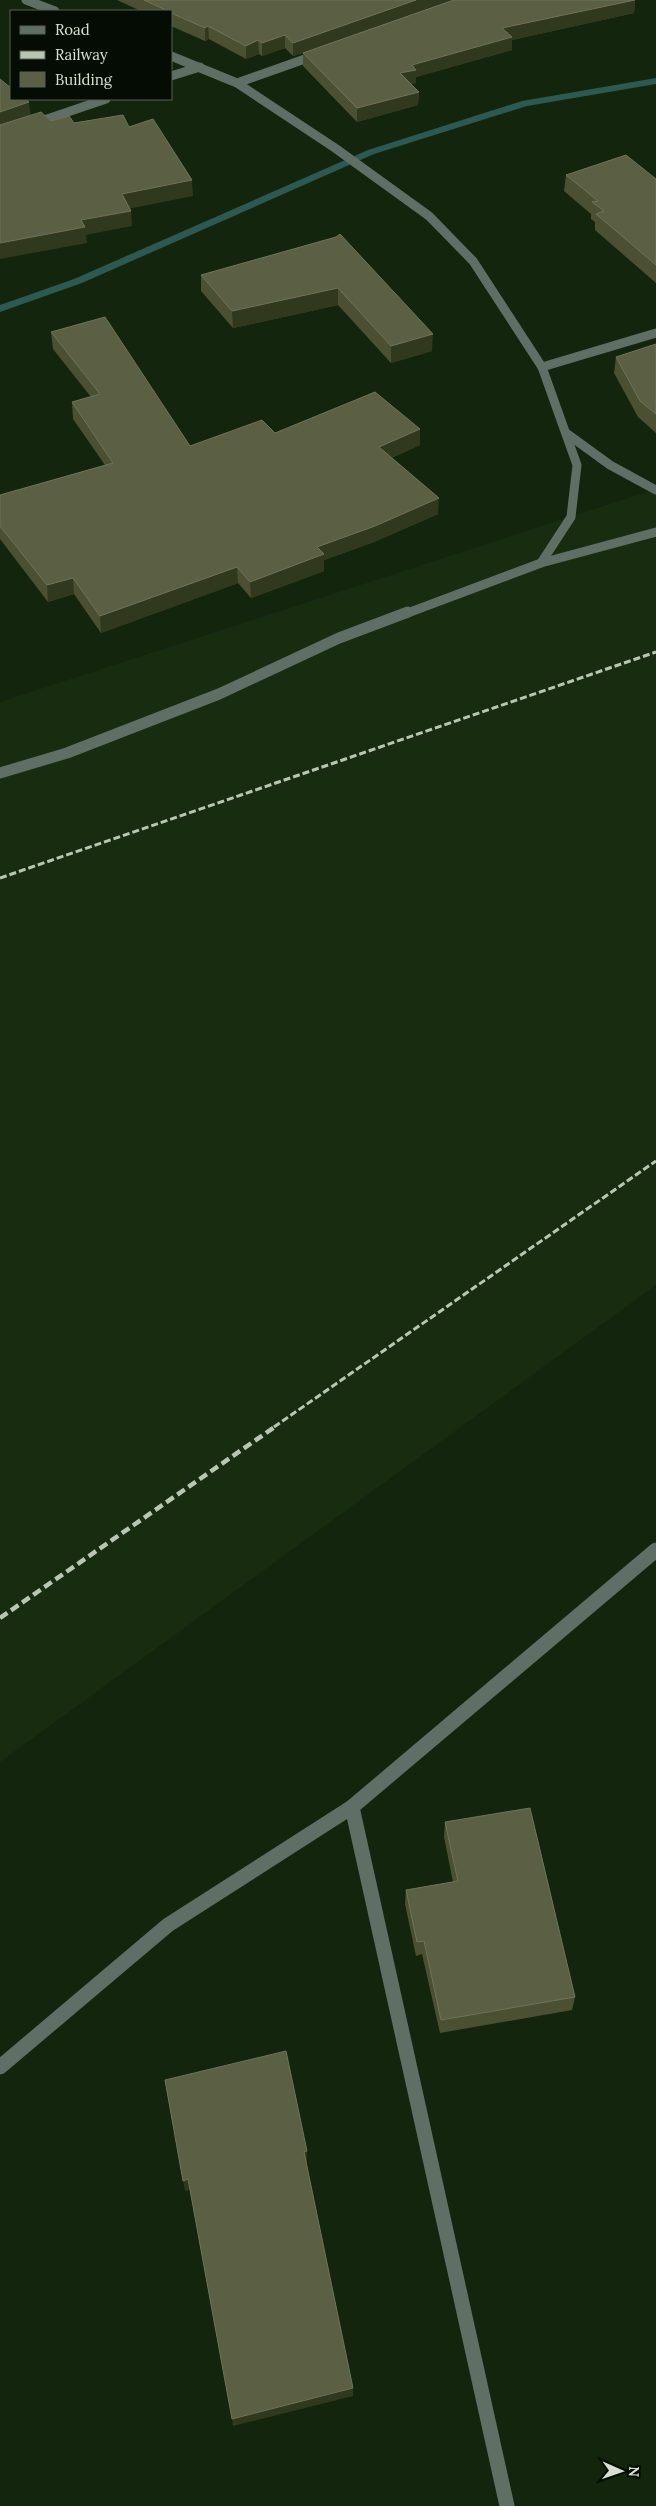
<svg xmlns="http://www.w3.org/2000/svg" width="656" height="2506" viewBox="0 0 656 2506" font-family="Lora,serif">
  <style>
    .built { fill: #182d0f }
    .lines { fill: none; stroke-linecap: round; stroke-linejoin: round }
    .stream { fill: #2c5951; fill-rule: evenodd }
    .minor-far2 { stroke: #5f6f66; stroke-width: 9 }
    .minor-far1 { stroke: #5f6f66; stroke-width: 11 }
    .minor { stroke: #5f6f66; stroke-width: 15 }
    .rail-far1 { stroke: #bac6b4; stroke-width: 3; stroke-dasharray: 7 3; stroke-linecap: butt }
    .rail { stroke: #bac6b4; stroke-width: 4.5; stroke-dasharray: 9 4.5; stroke-linecap: butt }
    .wall { fill: #4c5033 }
    .shaded-wall { fill: #30381d }
    .building { fill: #5b5f44; stroke: #6e745a }
  </style>
  <rect width="100%" height="100%" fill="#14250d"/>
  <!-- built -->
  <polygon class="built" points="656,489 656,1285 0,1762 0,702"/>
  <g class="lines">
    <!-- stream -->
    <polygon class="stream" points="656,78 656,84 527,106 374,154 82,283 0,312 0,305 74,279 368,150 522,101"/>
    <!-- minor-far2 -->
    <g class="minor-far2">
      <polyline points="26,0 55,11"/>
      <polyline points="171,56 237,83 335,148 429,216 473,261 542,367 577,465 571,517 541,563"/>
      <polyline points="171,76 200,67"/>
      <polyline points="237,83 319,54"/>
      <polyline points="0,135 106,99"/>
      <polyline points="542,367 656,333"/>
      <polyline points="566,433 610,465 656,490"/>
      <polyline points="405,614 541,563 656,532"/>
    </g>
    <!-- minor-far1 -->
    <polyline class="minor-far1" points="0,773 67,753 219,694 339,638 408,612"/>
    <!-- minor -->
    <g class="minor">
      <polyline points="352,1807 507,2506"/>
      <polyline points="0,2067 168,1925 352,1807 656,1550"/>
    </g>
    <!-- rail-far1 -->
    <g class="rail-far1">
      <polyline points="0,878 656,652"/>
      <polyline points="274,1427 656,1161"/>
    </g>
    <!-- rail -->
    <polyline class="rail" points="0,1618 276,1426"/>
  </g>
  <!-- wall -->
  <g class="wall">
    <polygon points="117,0 635,0 634,13 512,40 512,50 416,77 416,83 411,84 419,92 418,105 357,122 303,66 303,53 293,56 285,48 262,56 259,54 246,59 209,39 205,41 171,26 171,11 141,11"/>
    <polygon points="566,175 656,179 656,283 595,230 595,222 591,219 591,214 564,191"/>
    <polygon points="336,237 432,351 391,363 338,305 233,328 201,291 201,275"/>
    <polygon points="51,332 190,446 275,433 420,429 420,445 391,458 438,514 374,542 324,560 324,571 251,598 238,583 101,633 74,594 48,602 0,539 0,495 105,465 73,419 72,402 91,397 53,349"/>
    <polygon points="656,344 656,433 638,417 614,373 616,357"/>
    <polygon points="445,1822 575,1997 572,2010 440,2033 422,1954 416,1956 405,1904 406,1890 453,1882 444,1837"/>
  </g>
  <!-- shaded-wall -->
  <g class="shaded-wall">
    <polygon points="416,0 453,0 293,56 293,43"/>
    <polygon points="635,0 634,13 512,40 512,50 416,77 416,83 400,86 400,73 412,65 502,28"/>
    <polygon points="208,26 209,39 205,41 205,28"/>
    <polygon points="285,35 285,48 262,56 262,43"/>
    <polygon points="258,40 259,54 246,59 246,46"/>
    <polygon points="419,92 418,105 357,122 357,108"/>
    <polygon points="29,102 31,118 0,128 0,112"/>
    <polygon points="192,180 193,196 123,210 122,194"/>
    <polygon points="131,211 132,226 86,235 87,243 0,259 0,243 81,220"/>
    <polygon points="338,288 338,305 233,328 232,311"/>
    <polygon points="433,334 432,351 391,363 391,346"/>
    <polygon points="420,429 420,445 378,463 379,447"/>
    <polygon points="439,498 438,514 374,542 324,560 324,571 251,598 250,582 317,547"/>
    <polygon points="237,567 238,583 101,633 100,616"/>
    <polygon points="73,578 74,594 48,602 47,585"/>
    <polygon points="307,2151 307,2162 304,2163 304,2152"/>
    <polygon points="188,2179 190,2190 185,2191 183,2181"/>
    <polygon points="353,2388 353,2396 233,2426 232,2419"/>
  </g>
  <!-- building -->
  <g class="building">
    <polygon points="144,0 416,0 293,43 285,35 262,43 258,40 246,46 208,26 205,28 171,13 171,11 168,11"/>
    <polygon points="454,0 635,0 502,28 512,37 412,65 416,70 400,73 419,92 357,108 303,53"/>
    <polygon points="0,79 11,88 11,99 25,99 29,102 0,112"/>
    <polygon points="41,112 51,121 69,116 74,123 123,115 129,127 153,119 192,180 122,194 131,211 81,220 85,227 0,243 0,125"/>
    <polygon points="626,155 656,179 656,265 596,214 604,211 592,202 598,201 566,175"/>
    <polygon points="340,234 433,334 391,346 338,288 232,311 201,275 336,237"/>
    <polygon points="105,317 190,446 262,420 275,433 375,392 420,429 379,447 439,498 375,526 317,547 324,554 250,582 237,567 100,616 73,578 47,585 0,526 0,495 113,463 72,402 100,394 51,332"/>
    <polygon points="656,344 656,414 640,401 616,357"/>
    <polygon points="530,1808 575,1997 441,2020 424,1941 417,1942 406,1890 458,1881 445,1822"/>
    <polygon points="286,2051 307,2151 304,2152 353,2388 232,2419 188,2179 183,2181 165,2080"/>
  </g>
  <!-- legend -->
  <rect x="10" y="10" width="162" height="90" fill="#050c03" stroke="#586155"/>
  <rect x="20" y="26" width="25" height="8" fill="#5f6f66" stroke="#586155"/>
  <text x="55" y="35" font-size="15" fill="#d5e0d0">Road</text>
  <rect x="20" y="51" width="25" height="8" fill="#bac6b4" stroke="#586155"/>
  <text x="55" y="60" font-size="15" fill="#d5e0d0">Railway</text>
  <rect x="20" y="72" width="25" height="15" fill="#5b5f44" stroke="#586155"/>
  <text x="55" y="85" font-size="15" fill="#d5e0d0">Building</text>
  <!-- north arrow -->
  <g transform="translate(621 2471) rotate(92)" stroke="#050c03" stroke-width="4" paint-order="stroke">
  <path d="M0-4L9 19L0 12L-9 19Z" fill="#d5e0d0"/>
  <text y="-8" font-size="14" font-weight="bold" text-anchor="middle" fill="#d5e0d0">N</text>
  </g>
</svg>
